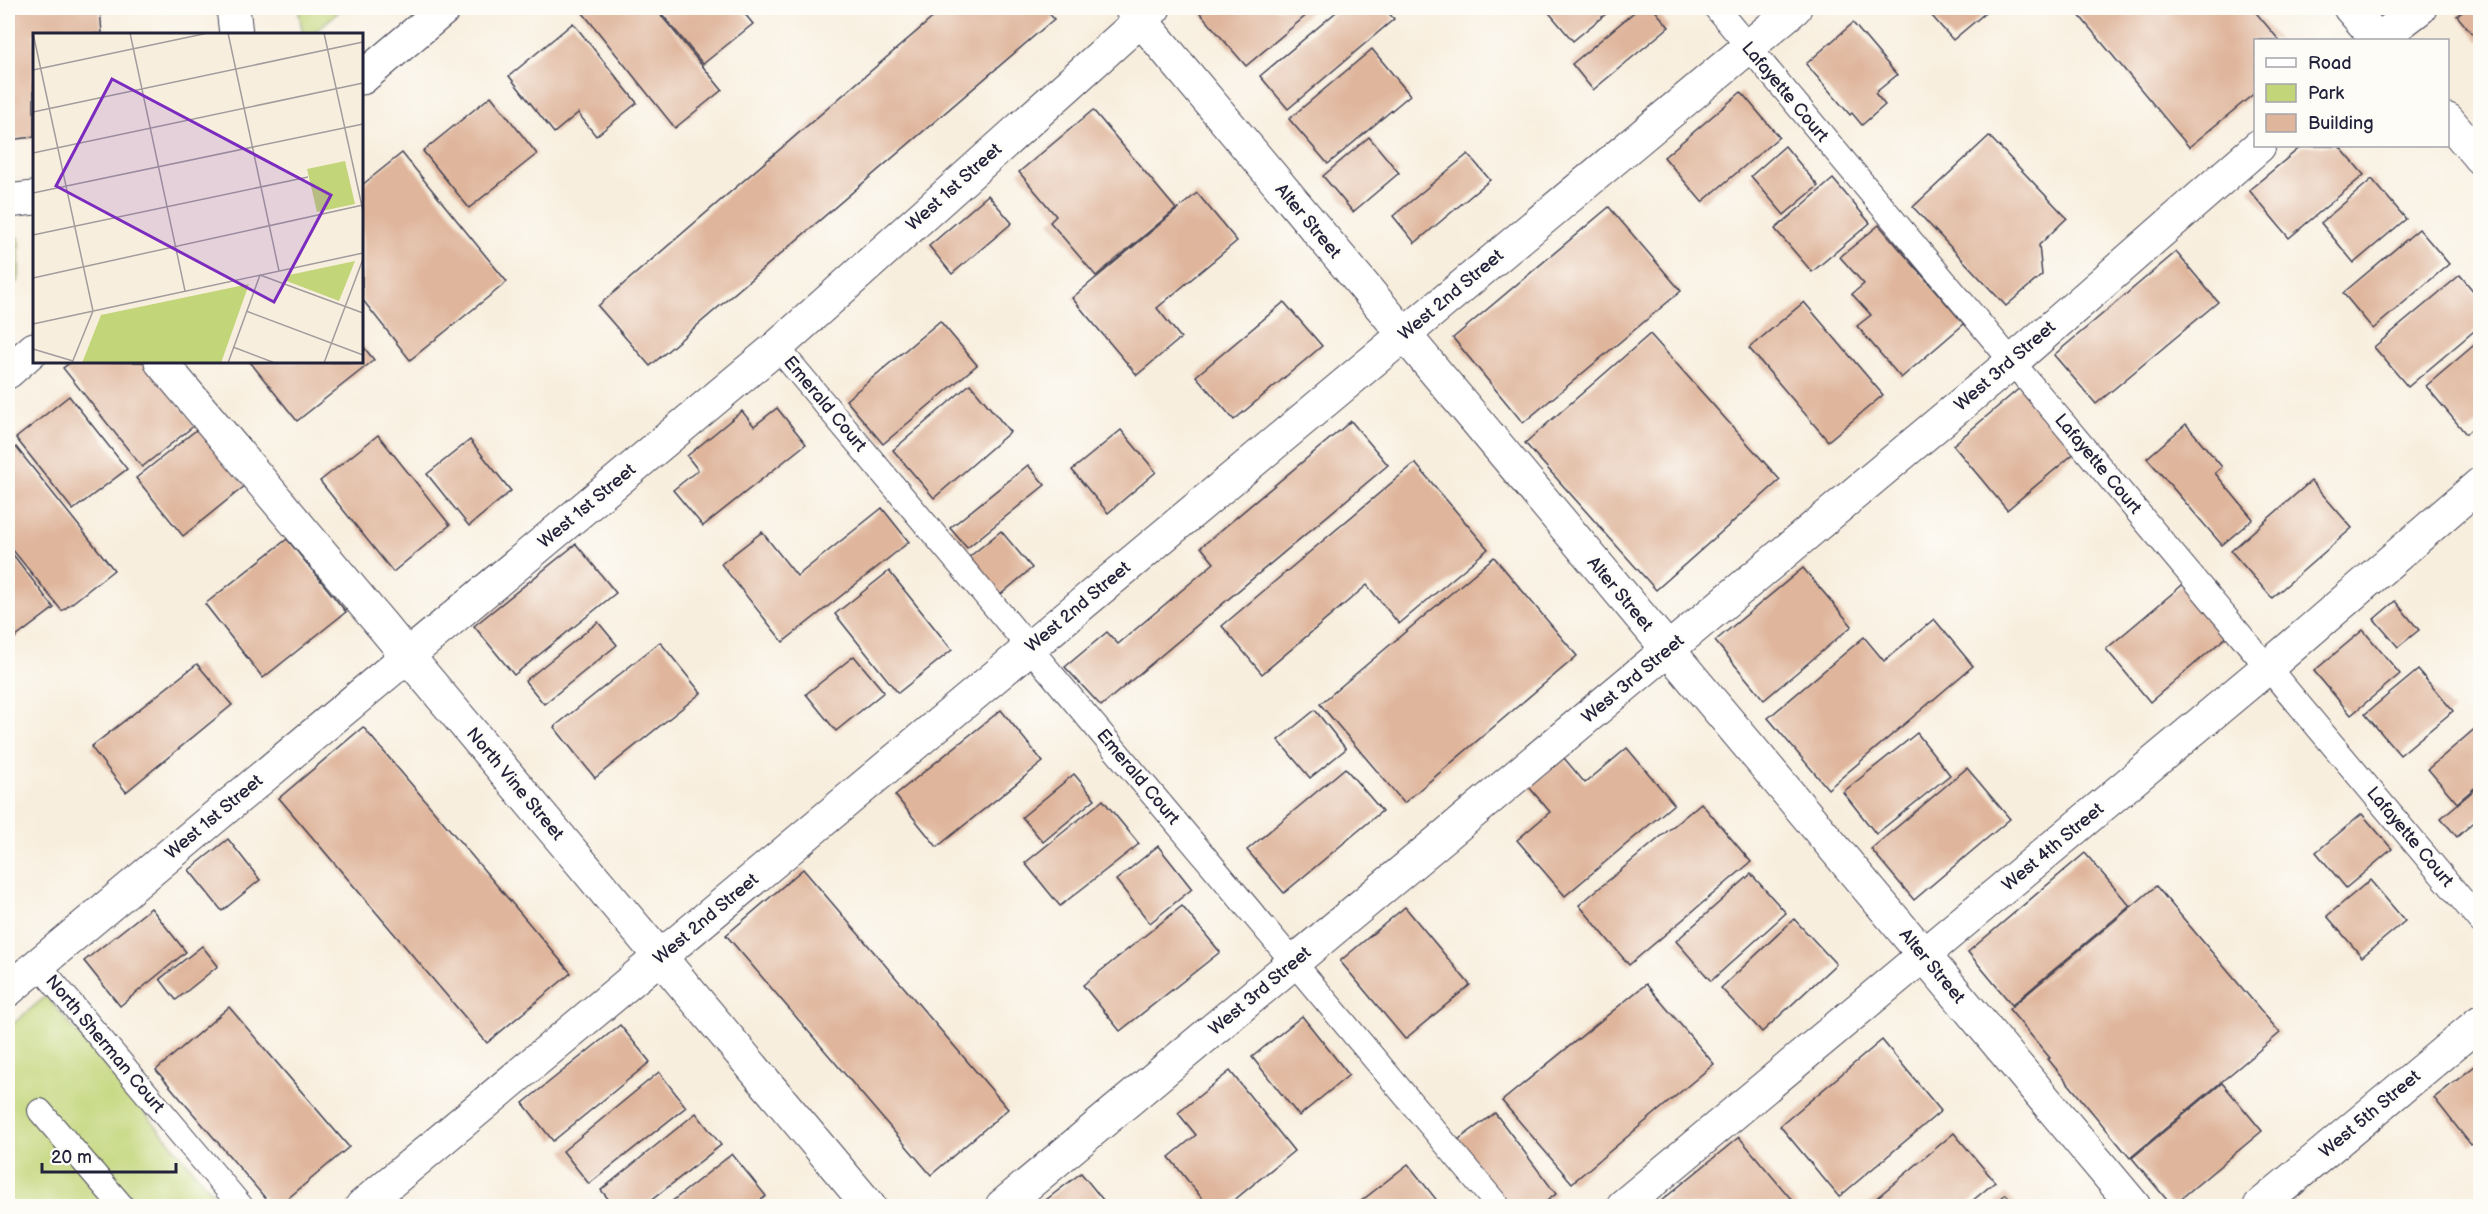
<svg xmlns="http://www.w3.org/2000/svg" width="2488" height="1214" viewBox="0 0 2488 1214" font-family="'Balsamiq Sans',sans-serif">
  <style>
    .green { fill: #c2d579; stroke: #727c5a; stroke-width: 1.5 }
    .building { fill: #dfb59b }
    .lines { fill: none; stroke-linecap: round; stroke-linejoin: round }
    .lane-casing { stroke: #424153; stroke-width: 26 }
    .street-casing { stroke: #424153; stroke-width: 35 }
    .secondary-casing { stroke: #424153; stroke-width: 35 }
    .lane { stroke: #fff; stroke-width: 24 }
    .street { stroke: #fff; stroke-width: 33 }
    .secondary { stroke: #fff; stroke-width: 33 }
    .labels { text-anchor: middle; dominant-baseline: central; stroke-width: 4.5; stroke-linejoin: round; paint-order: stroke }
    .street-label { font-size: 18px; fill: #22223b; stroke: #fdfcf7 }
    .inset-road { fill: none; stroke: #a29c9d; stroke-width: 1.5 }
    .view { fill: #7b2cbf; fill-opacity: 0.15; stroke: #7b2cbf; stroke-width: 3 }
    .inset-edge { fill: none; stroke: #22223b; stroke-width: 3 }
  </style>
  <rect width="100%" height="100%" fill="#fdfcf7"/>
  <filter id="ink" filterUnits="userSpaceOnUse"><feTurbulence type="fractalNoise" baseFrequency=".0167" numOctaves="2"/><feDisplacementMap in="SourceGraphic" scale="12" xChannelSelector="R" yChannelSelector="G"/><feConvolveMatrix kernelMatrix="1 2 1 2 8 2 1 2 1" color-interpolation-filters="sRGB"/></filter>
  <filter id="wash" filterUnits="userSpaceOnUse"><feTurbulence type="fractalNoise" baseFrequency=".008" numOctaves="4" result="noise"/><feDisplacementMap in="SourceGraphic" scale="24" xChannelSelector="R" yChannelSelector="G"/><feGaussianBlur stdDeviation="1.35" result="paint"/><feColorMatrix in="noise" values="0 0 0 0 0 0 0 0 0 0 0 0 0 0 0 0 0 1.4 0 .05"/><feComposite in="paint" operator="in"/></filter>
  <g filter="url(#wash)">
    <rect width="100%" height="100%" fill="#f8eede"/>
    <!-- green -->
    <g class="green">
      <polygon points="298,8 343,8 312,34 303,34"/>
      <polygon points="8,235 19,238 19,277 8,295"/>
      <polygon points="46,996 224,1206 8,1206 8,1028"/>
    </g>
    <g id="blocks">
      <!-- building -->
      <g class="building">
        <polygon points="8,8 100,8 102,34 34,34 34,137 8,140"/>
        <polygon points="579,8 655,8 722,90 675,128"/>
        <polygon points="657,8 740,8 753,24 703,64"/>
        <polygon points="944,8 1044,8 1054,19 650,366 598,306"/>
        <polygon points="1207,8 1315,8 1246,66 1200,13"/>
        <polygon points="1341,8 1384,8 1394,19 1288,109 1260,76"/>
        <polygon points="1545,8 1613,8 1573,41"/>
        <polygon points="1639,8 1653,8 1669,27 1593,90 1572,64"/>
        <polygon points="1925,8 1991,8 1953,40"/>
        <polygon points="2073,8 2252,8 2279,40 2256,40 2256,92 2189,147"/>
        <polygon points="2468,8 2480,8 2480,43 2457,16"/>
        <polygon points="573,23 637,103 596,136 578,113 554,133 509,76"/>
        <polygon points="1853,23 1897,75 1875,93 1885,105 1862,125 1852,113 1850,115 1806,64"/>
        <polygon points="1372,49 1410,95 1328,164 1289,119"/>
        <polygon points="1741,92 1779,137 1702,202 1664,157"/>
        <polygon points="491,96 537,154 469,208 423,151"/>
        <polygon points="1093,110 1176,209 1096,276 1050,222 1056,216 1019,172"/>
        <polygon points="1989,136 2067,218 2039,245 2042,275 2006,306 1913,207"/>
        <polygon points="1369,137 1399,173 1353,212 1323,176"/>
        <polygon points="1785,146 1818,186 1784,215 1751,176"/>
        <polygon points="2302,146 2339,146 2364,175 2289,238 2249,190"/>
        <polygon points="402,153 507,282 410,360 362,299 362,185"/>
        <polygon points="1468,154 1490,180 1415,243 1393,216"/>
        <polygon points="1833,179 1870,223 1812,272 1775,229"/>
        <polygon points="2372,179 2406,219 2354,263 2321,223"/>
        <polygon points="1197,193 1237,241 1157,308 1181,338 1137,375 1072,298"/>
        <polygon points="988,195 1012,223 952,274 929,246"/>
        <polygon points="1609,207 1681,291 1523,423 1453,338"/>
        <polygon points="1879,225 1964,324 1901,378 1857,326 1871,315 1852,294 1864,284 1840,257"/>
        <polygon points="2419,229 2449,264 2373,329 2343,293"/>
        <polygon points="2176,252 2218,302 2096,404 2054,355"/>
        <polygon points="2460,275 2480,299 2480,326 2408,387 2374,347"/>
        <polygon points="1284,302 1322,346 1234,420 1196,376"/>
        <polygon points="1804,302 1883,395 1828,441 1749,348"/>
        <polygon points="940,321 977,365 883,444 846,400"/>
        <polygon points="1650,334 1780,480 1656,590 1525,443"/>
        <polygon points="2480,340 2480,421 2466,434 2426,386"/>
        <polygon points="362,345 374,360 297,421 250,362 362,362"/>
        <polygon points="71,362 144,362 195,425 142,467 63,368"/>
        <polygon points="970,384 1010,432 934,498 893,450"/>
        <polygon points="2022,386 2077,451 2007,510 1953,445"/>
        <polygon points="69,396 127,469 73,510 16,438"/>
        <polygon points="777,408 806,444 703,526 673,490 698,470 687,456 742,411 754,426"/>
        <polygon points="1351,421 1388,465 1101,706 1065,667 1107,632 1118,644 1214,563 1201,547"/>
        <polygon points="2186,424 2222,467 2215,473 2253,519 2222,545 2147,458"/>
        <polygon points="200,427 246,485 183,536 136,478"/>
        <polygon points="1121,430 1156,472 1108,513 1072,470"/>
        <polygon points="378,435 450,525 393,572 320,481"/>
        <polygon points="470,440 511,491 469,526 427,474"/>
        <polygon points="16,447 114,570 62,611 8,544 8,454"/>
        <polygon points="1415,463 1488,549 1399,624 1367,585 1262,674 1222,626"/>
        <polygon points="1028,465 1045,485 967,548 950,528"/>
        <polygon points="2311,481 2352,528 2272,598 2231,551"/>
        <polygon points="882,508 909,542 783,642 721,564 762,532 797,576"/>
        <polygon points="1001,531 1032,568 1000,595 969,557"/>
        <polygon points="287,539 346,612 263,678 205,604"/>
        <polygon points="576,544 616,593 514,675 474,626"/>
        <polygon points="8,548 54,608 12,640 8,635"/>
        <polygon points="1494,557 1577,656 1404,803 1320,704"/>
        <polygon points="1803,568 1852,626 1764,700 1715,641"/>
        <polygon points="889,571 952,650 898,693 835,614"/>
        <polygon points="2187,581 2231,633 2150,702 2106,649"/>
        <polygon points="2395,601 2419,630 2398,647 2374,619"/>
        <polygon points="1934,619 1973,666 1828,789 1768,718 1864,637 1884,661"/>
        <polygon points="598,622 617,645 544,704 525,681"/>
        <polygon points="2363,630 2400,674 2351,715 2314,671"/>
        <polygon points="660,642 701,693 595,778 554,727"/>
        <polygon points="854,656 884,692 836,731 806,694"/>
        <polygon points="197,664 232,705 126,792 91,747"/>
        <polygon points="2418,670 2453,711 2400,755 2365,714"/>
        <polygon points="1001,710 1043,762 937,847 895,795"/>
        <polygon points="1315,710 1346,749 1310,778 1278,740"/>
        <polygon points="2478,726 2480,730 2480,783 2457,803 2428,769"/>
        <polygon points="363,727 571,973 487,1043 279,798"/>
        <polygon points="1917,733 1950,775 1876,834 1843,792"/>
        <polygon points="1627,748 1674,804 1565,896 1517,840 1550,812 1529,787 1564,758 1585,783"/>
        <polygon points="1345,768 1382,811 1284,893 1247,850"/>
        <polygon points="1967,768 2010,819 1914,900 1871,849"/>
        <polygon points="1074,774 1095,799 1043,842 1022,817"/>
        <polygon points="2480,785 2480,817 2457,837 2441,818"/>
        <polygon points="1103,800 1139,844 1060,906 1025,863"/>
        <polygon points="1701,803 1751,862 1629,965 1579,905"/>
        <polygon points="2362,814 2392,849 2346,888 2316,852"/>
        <polygon points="228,839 260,880 222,911 189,870"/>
        <polygon points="1158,846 1192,889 1150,923 1116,880"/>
        <polygon points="2085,853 2130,906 2012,1005 1968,952"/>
        <polygon points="803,869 1008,1109 931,1175 726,935"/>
        <polygon points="1751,874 1786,913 1711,981 1676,941"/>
        <polygon points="2370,880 2405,921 2362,957 2327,916"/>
        <polygon points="2156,886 2280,1033 2130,1158 2048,1059 2050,1058 2009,1009"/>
        <polygon points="1182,906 1220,952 1120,1031 1083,985"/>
        <polygon points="1405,907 1470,985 1405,1039 1340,961"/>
        <polygon points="151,908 186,952 120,1006 84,961"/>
        <polygon points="1794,919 1836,964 1762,1032 1721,988"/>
        <polygon points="202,946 218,966 176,1000 160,979"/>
        <polygon points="1646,984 1714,1064 1572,1183 1502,1101"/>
        <polygon points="229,1007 349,1147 279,1206 272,1206 156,1070"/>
        <polygon points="1302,1016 1349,1075 1299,1116 1252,1057"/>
        <polygon points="620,1025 650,1062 553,1141 523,1103"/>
        <polygon points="1882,1040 1941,1111 1839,1197 1780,1126"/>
        <polygon points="2480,1062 2480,1138 2471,1145 2434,1098"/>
        <polygon points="1230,1071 1294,1151 1227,1206 1208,1206 1169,1157 1196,1135 1178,1113"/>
        <polygon points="659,1072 686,1107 589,1184 563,1151"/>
        <polygon points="2222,1083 2262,1131 2172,1206 2132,1158"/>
        <polygon points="696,1113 721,1145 644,1206 614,1206 601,1190"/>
        <polygon points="1495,1113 1556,1194 1540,1206 1503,1206 1455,1142"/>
        <polygon points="1954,1133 1995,1182 1966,1206 1867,1206"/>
        <polygon points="1739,1137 1797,1206 1655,1206"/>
        <polygon points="732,1154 766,1196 753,1206 666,1206"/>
        <polygon points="1408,1164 1439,1203 1434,1206 1355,1206"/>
        <polygon points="1081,1173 1108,1206 1038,1206"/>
        <polygon points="2006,1194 2016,1206 1992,1206"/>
      </g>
    </g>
  </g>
  <g filter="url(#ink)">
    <use href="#blocks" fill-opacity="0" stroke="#424153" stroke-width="1.5"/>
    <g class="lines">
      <!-- lane casing -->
      <g class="lane-casing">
        <g id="lane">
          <polyline points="1716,8 2480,921"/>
          <polyline points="777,347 1498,1206"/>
          <polyline points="38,964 241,1206"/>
          <polyline points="40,1111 122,1206"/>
        </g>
      </g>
      <!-- street casing -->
      <g class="street-casing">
        <g id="street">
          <polyline points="233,8 236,34"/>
          <polyline points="1131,8 2134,1206"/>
          <polyline points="2350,8 2378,40"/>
          <polyline points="2378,40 2420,8"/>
          <polyline points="2448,120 2480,158"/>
          <polyline points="8,201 34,198"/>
          <polyline points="161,362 869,1206"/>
          <polyline points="8,990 777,347 1154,8"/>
          <polyline points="362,1206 1795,8"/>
          <polyline points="1002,1206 2012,362 2259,146"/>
          <polyline points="1623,1206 2268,667 2480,484"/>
          <polyline points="2260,1206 2480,1022"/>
        </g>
      </g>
      <!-- secondary casing -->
      <g class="secondary-casing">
        <g id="secondary">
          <polyline points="362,78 445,8"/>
          <polyline points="8,372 34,349"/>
        </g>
      </g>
      <!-- lane -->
      <use href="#lane" class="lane"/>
      <!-- street -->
      <use href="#street" class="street"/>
      <!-- secondary -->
      <use href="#secondary" class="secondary"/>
    </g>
  </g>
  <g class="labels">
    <!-- street labels -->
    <g class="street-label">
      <text transform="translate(1785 92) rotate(50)">Lafayette Court</text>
      <text transform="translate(954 187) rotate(-42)">West 1st Street</text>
      <text transform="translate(1308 221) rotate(50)">Alter Street</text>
      <text transform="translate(1451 295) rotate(-40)">West 2nd Street</text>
      <text transform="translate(2005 366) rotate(-41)">West 3rd Street</text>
      <text transform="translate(825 404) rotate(50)">Emerald Court</text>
      <text transform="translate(2098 464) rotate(50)">Lafayette Court</text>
      <text transform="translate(587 506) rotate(-40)">West 1st Street</text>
      <text transform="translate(1620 594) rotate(50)">Alter Street</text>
      <text transform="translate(1078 607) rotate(-40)">West 2nd Street</text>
      <text transform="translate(1633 679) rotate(-40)">West 3rd Street</text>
      <text transform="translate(1138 777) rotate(50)">Emerald Court</text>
      <text transform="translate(515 784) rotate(50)">North Vine Street</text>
      <text transform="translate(214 817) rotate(-40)">West 1st Street</text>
      <text transform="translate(2410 837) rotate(50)">Lafayette Court</text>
      <text transform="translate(2053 847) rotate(-40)">West 4th Street</text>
      <text transform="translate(706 919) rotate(-40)">West 2nd Street</text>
      <text transform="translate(1932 966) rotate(50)">Alter Street</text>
      <text transform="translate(1260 991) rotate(-40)">West 3rd Street</text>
      <text transform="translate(105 1044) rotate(50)">North Sherman Court</text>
      <text transform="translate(2370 1114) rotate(-40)">West 5th Street</text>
    </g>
  </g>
  <!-- overview -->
  <g transform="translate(33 33)">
    <rect width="330" height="330" fill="#f8eede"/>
    <path d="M312 128 322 171 284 179 274 136ZM322 228 306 268 251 247 256 242ZM216 251 188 330H49L68 282Z" fill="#c2d579"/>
    <path class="inset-road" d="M0 0 60 278 39 330M97 0 152 258M195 0 246 238M291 0 330 178M0 37 175 0M0 79 330 9M0 120 330 50M0 160 330 91M0 202 275 144M0 245 330 172M213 278 330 322M0 291 330 220M200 314 242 330M0 316 40 328M195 330 227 242 330 280M291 330 330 226"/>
    <path class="view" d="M79 46 298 162 241 269 23 153Z"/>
    <rect width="330" height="330" class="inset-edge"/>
  </g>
  <!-- margin -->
  <rect width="2488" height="1214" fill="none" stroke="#fdfcf7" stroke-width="30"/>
  <!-- legend -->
  <rect x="2254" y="39" width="195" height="108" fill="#fdfcf7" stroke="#a5a5ac" stroke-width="1.5"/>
  <rect x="2266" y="58" width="30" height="9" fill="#ffffff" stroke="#a5a5ac" stroke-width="1.5"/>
  <text x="2308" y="69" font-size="18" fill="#22223b">Road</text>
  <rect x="2266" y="84" width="30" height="18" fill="#c2d579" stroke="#a5a5ac" stroke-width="1.5"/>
  <text x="2308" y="99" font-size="18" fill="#22223b">Park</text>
  <rect x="2266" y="114" width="30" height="18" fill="#dfb59b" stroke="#a5a5ac" stroke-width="1.5"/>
  <text x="2308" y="129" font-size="18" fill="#22223b">Building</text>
  <!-- scale -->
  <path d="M42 1163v9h134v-9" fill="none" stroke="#22223b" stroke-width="3"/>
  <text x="51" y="1163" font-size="18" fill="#22223b" stroke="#fdfcf7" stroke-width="4.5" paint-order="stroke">20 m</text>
</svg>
